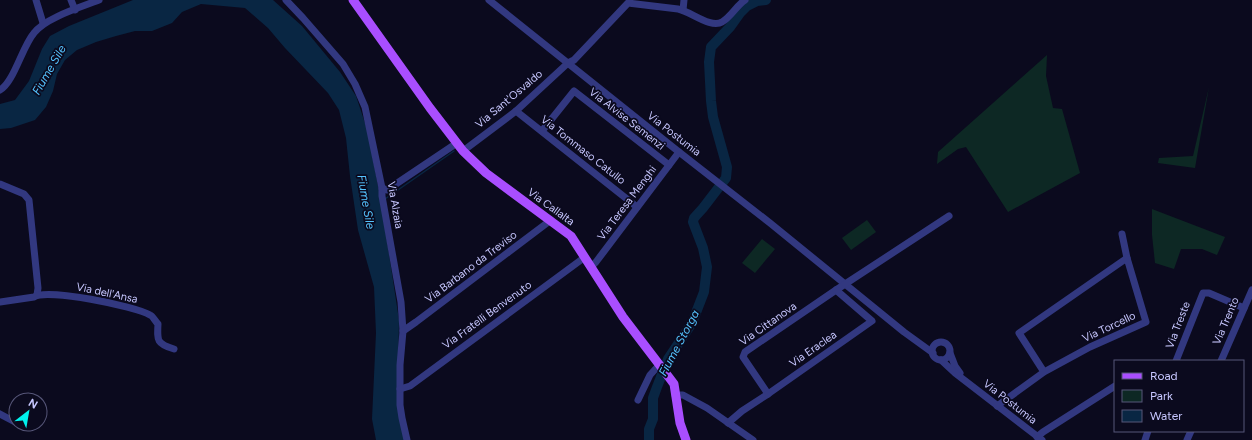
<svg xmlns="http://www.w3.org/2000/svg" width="1252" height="440" viewBox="0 0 1252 440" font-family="Figtree,sans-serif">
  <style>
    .green { fill: #0d2824 }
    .water { fill: #092643 }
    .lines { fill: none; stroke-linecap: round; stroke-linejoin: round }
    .stream { stroke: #092643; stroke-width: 1.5 }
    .river { stroke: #092643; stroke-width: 10 }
    .minor { stroke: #323880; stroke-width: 7 }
    .major { stroke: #a94eff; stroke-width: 9 }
    .labels { text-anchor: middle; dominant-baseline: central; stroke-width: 3.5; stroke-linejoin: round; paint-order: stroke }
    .street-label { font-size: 11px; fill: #c7c7ff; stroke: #0b0a1e }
    .water-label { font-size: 12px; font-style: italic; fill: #55c4ff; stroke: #0b0a1e }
  </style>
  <rect width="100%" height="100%" fill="#0b0a1e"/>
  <!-- green -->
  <g class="green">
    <polygon points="1047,55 1046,76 1053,108 1062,109 1080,173 1008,212 966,147 958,149 937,164 938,152"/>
    <polygon points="1209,87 1195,168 1158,163 1159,158 1193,156"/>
    <polygon points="1152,209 1225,237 1217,255 1202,249 1181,249 1174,269 1155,263 1152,235"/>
    <polygon points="867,220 876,232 851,250 842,238"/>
    <polygon points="762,239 775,249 755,273 742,263"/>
  </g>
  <!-- water -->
  <polygon class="water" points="133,0 273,0 302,26 340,72 356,96 367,129 381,201 399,320 398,378 405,440 376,440 372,419 376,333 374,287 358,230 350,176 346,138 339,110 328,93 285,48 268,28 245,8 201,4 182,12 172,23 152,31 135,31 116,36 96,42 77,50 65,60 57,74 53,91 46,107 35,120 11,128 0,129 0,104 15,100 29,81 42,49 50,36 69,26"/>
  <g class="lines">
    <!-- stream -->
    <polyline class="stream" points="385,199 454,151"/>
    <!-- river -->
    <polyline class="river" points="649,440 649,429 653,419 653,398 657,387 668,359 692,323 704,292 707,267 703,248 693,222 694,218 703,208 726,178 727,167 713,117 711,101 709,62 711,47 730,27 740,13 747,6 757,1 766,0"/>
    <!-- minor -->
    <g class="minor">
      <polyline points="36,0 43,23"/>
      <polyline points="71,0 75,10"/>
      <polyline points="286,0 303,18 343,64 355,84 365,107 382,188 382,196 401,302 403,331 400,365 400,405 402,418 407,440"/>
      <polyline points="489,0 679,152 770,223 904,332 933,353"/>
      <polyline points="683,10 684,0"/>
      <path d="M0 90C14 82 22 47 34 33 45 18 81 7 99 0"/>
      <polyline points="516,111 637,207"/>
      <polyline points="542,131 574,91 669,165"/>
      <path d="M463 151 516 111 568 63 574 60 628 3 678 9C690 11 711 29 722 22 731 17 736 6 745 0"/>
      <polyline points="0,184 24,194 29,200 38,288 37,295"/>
      <polyline points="382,188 387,190 457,143"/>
      <polyline points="1122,234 1127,258"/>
      <polyline points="591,267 596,262 679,152"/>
      <path d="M0 302 34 297C46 288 135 306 150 315 153 316 155 321 158 324 157 341 157 344 174 349"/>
      <polyline points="403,331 416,322 551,220"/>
      <circle cx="941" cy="351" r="9"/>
      <polyline points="950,353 955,366 960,373"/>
      <polyline points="941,360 955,373 1042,440"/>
      <polyline points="1176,361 1203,293 1209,293 1244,308"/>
      <polyline points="1221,361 1252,290"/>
      <polyline points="400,389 410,386 585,257"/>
      <polyline points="768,394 743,357 745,352 836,290 949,216"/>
      <polyline points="675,395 683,395 707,408 753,440"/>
      <polyline points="638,400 650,375 660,364"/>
      <polyline points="997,406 1044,372 1090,347 1146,322 1127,258 1019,333 1044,372"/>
      <polyline points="0,414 15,422"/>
      <polyline points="728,423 742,411 768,394 872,321 836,290"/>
      <polyline points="1037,437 1043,432 1115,386"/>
      <polyline points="1145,440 1148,431"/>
      <polyline points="1187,440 1191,431"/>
    </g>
    <!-- major -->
    <polyline class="major" points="353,0 430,108 463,151 486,173 571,236 623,317 671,380 674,384 680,423 686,440"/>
  </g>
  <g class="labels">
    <!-- street labels -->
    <g class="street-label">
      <text transform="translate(509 99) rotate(-40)">Via Sant'Osvaldo</text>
      <text transform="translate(627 119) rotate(38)">Via Alvise Semenzi</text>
      <text transform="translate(674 134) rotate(38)">Via Postumia</text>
      <text transform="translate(583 150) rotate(38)">Via Tommaso Catullo</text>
      <text transform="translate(627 203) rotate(-53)">Via Teresa Menghi</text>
      <text transform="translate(395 205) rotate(80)">Via Alzaia</text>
      <text transform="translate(551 207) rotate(36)">Via Callalta</text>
      <text transform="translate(471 267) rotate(-37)">Via Barbano da Treviso</text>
      <text transform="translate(107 293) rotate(12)">Via dell'Ansa</text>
      <text transform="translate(487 315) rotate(-36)">Via Fratelli Benvenuto</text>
      <text transform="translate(1226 321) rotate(-67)">Via Trento</text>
      <text transform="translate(768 324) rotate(-35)">Via Cittanova</text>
      <text transform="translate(1178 325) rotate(-69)">Via Treste</text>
      <text transform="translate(1109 327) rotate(-25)">Via Torcello</text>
      <text transform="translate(813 349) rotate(-35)">Via Eraclea</text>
      <text transform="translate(1010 402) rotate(38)">Via Postumia</text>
    </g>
    <!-- water labels -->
    <g class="water-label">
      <text transform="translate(49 70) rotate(-60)">Fiume Sile</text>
      <text transform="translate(366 202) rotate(80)">Fiume Sile</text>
      <text transform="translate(679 343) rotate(-62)">Fiume Storga</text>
    </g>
  </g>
  <!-- legend -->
  <rect x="1114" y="360" width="130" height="72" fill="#0b0a1e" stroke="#565678"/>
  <rect x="1122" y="373" width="20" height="6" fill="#a94eff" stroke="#565678"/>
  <text x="1150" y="380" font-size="12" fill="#c7c7ff">Road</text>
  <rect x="1122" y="390" width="20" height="12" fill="#0d2824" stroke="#565678"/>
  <text x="1150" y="400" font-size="12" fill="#c7c7ff">Park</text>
  <rect x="1122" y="410" width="20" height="12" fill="#092643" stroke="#565678"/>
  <text x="1150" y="420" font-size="12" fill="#c7c7ff">Water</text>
  <!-- north arrow -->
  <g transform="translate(28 412) rotate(31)"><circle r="19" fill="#0b0a1e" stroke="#565678"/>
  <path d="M0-3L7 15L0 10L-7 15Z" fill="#00f2ee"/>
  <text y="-6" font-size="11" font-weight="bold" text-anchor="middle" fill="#c7c7ff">N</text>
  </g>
</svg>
